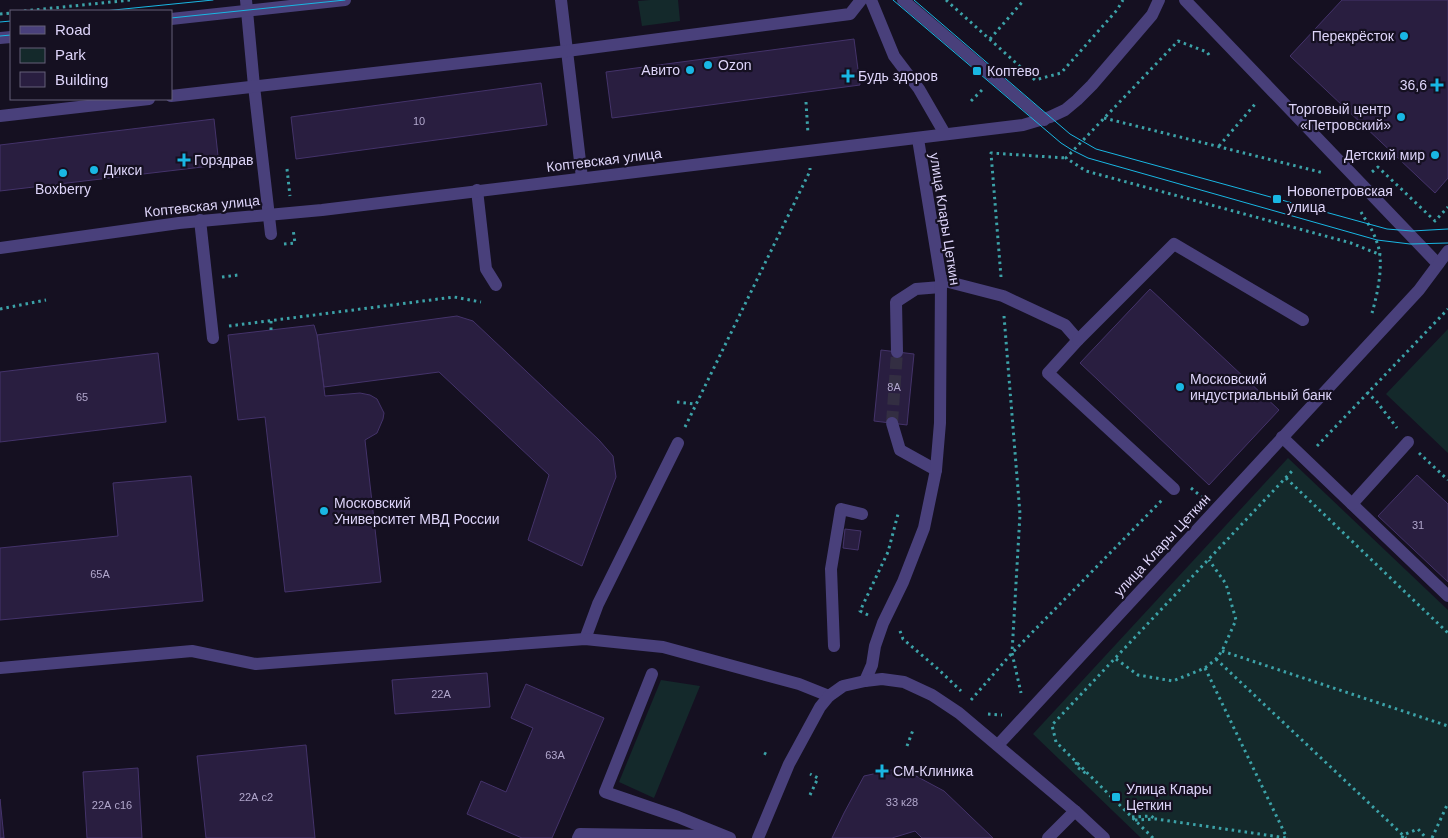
<svg xmlns="http://www.w3.org/2000/svg" width="1448" height="838" viewBox="0 0 1448 838" font-family="Arial,sans-serif">
  <style>
    .green { fill: #14292b }
    .building { fill: #291e40; stroke: #44336a }
    .lines { fill: none; stroke-linecap: round; stroke-linejoin: round }
    .minor-tunnel { stroke: #332e42; stroke-width: 12; stroke-dasharray: 12 6; stroke-linecap: butt }
    .path { stroke: #3ca2a8; stroke-width: 3; stroke-dasharray: 2.5 4; stroke-linecap: butt }
    .minor { stroke: #49407b; stroke-width: 12 }
    .tram { stroke: #19b7e3; stroke-width: 1 }
    .poi-dot { fill: #19b7e3; stroke: #151021; stroke-width: 2 }
    .labels { text-anchor: middle; dominant-baseline: central; stroke-width: 4.5; stroke-linejoin: round; paint-order: stroke }
    .number-label { font-size: 11px; fill: #b1a7cc }
    .poi-label { font-size: 14px; fill: #ded5fa; stroke: #151021; text-anchor: start }
    .street-label { font-size: 14px; fill: #ded5fa; stroke: #151021 }
  </style>
  <rect width="100%" height="100%" fill="#151021"/>
  <!-- green -->
  <g class="green">
    <polygon points="650,0 678,0 680,21 642,26 638,1"/>
    <polygon points="1448,329 1448,453 1386,394"/>
    <polygon points="1288,458 1448,610 1448,838 1141,838 1033,734"/>
    <polygon points="661,680 700,686 654,798 619,782"/>
  </g>
  <!-- building -->
  <g class="building">
    <polygon points="1342,0 1448,0 1448,178 1435,193 1290,56"/>
    <polygon points="854,39 860,85 612,118 606,72"/>
    <polygon points="541,83 547,125 296,159 291,117"/>
    <polygon points="214,119 219,165 0,191 0,145"/>
    <polygon points="1150,289 1279,410 1209,485 1080,363"/>
    <polygon points="457,316 473,321 599,440 613,456 616,477 582,566 528,540 549,475 439,372 324,387 317,335"/>
    <polygon points="314,325 317,335 325,396 360,393 370,395 377,399 384,413 383,419 377,433 365,440 381,582 285,592 265,417 238,420 228,335"/>
    <polygon points="881,350 914,354 907,425 874,421"/>
    <polygon points="158,353 166,422 0,442 0,372"/>
    <polygon points="1417,475 1448,504 1448,582 1378,516"/>
    <polygon points="191,476 203,601 0,620 0,548 118,536 113,483"/>
    <polygon points="845,529 861,531 858,550 843,548"/>
    <polygon points="487,673 490,707 395,714 392,680"/>
    <polygon points="526,684 604,718 552,838 522,838 467,814 481,781 506,792 533,728 511,718"/>
    <polygon points="306,745 315,838 206,838 197,756"/>
    <polygon points="138,768 142,838 87,838 83,772"/>
    <polygon points="901,768 944,791 993,838 922,838 915,831 892,838 832,838 844,813 864,776"/>
    <polygon points="0,799 4,838 0,838"/>
  </g>
  <g class="lines">
    <!-- minor-tunnel -->
    <polyline class="minor-tunnel" points="892,423 897,352"/>
    <!-- path -->
    <g class="path">
      <polyline points="946,0 1035,80 1061,73 1117,10 1123,0"/>
      <polyline points="24,11 131,0"/>
      <polyline points="0,14 11,13"/>
      <polyline points="990,39 1024,0"/>
      <polyline points="1209,55 1207,52 1178,41 1066,158 1086,171 1351,243 1381,255"/>
      <polyline points="971,101 983,89"/>
      <polyline points="806,102 808,134"/>
      <polyline points="1104,118 1324,173"/>
      <polyline points="1219,146 1256,103"/>
      <polyline points="287,169 290,196"/>
      <polyline points="1372,172 1378,167 1435,221 1448,207"/>
      <path d="M1361 212C1366 221 1373 230 1376 240 1385 260 1378 292 1372 313"/>
      <polyline points="284,244 295,243 293,229"/>
      <polyline points="222,277 238,275"/>
      <polyline points="1001,277 991,153 1066,158"/>
      <polyline points="0,309 46,300"/>
      <polyline points="1004,316 1020,514 1012,653 1021,693"/>
      <polyline points="271,321 271,330"/>
      <polyline points="229,326 454,297 481,302"/>
      <polyline points="1367,392 1377,402 1397,428"/>
      <polyline points="677,402 695,404"/>
      <polyline points="685,427 810,171 810,168"/>
      <polyline points="1317,446 1448,309"/>
      <polyline points="1419,453 1448,480"/>
      <polyline points="1286,478 1448,633"/>
      <polyline points="1191,488 1203,498"/>
      <polyline points="868,615 860,611 888,552 898,514"/>
      <polyline points="900,631 903,639 938,669 961,691"/>
      <polyline points="1222,651 1448,726"/>
      <polyline points="1116,659 1138,675 1173,681 1205,668 1216,659 1222,651 1236,620 1226,584 1209,560"/>
      <polyline points="1216,659 1406,838"/>
      <polyline points="1205,668 1287,838"/>
      <polyline points="971,700 1012,653 1162,500"/>
      <polyline points="988,714 1002,715"/>
      <polyline points="907,746 913,730"/>
      <polyline points="764,753 768,755"/>
      <polyline points="1076,762 1077,767 1088,775"/>
      <polyline points="810,795 818,778 810,774"/>
      <polyline points="1132,817 1151,816 1155,819"/>
      <polyline points="1135,820 1156,819 1287,838"/>
      <polyline points="1153,838 1056,742 1052,725 1293,470"/>
      <polyline points="1402,838 1403,835 1418,829 1426,838"/>
      <polyline points="1432,838 1448,803"/>
    </g>
    <!-- minor -->
    <g class="minor">
      <polyline points="246,0 254,86 271,234"/>
      <polyline points="561,0 582,178"/>
      <polyline points="871,0 894,56 919,89 945,134"/>
      <polyline points="903,0 1044,120"/>
      <polyline points="1185,0 1438,264"/>
      <polyline points="171,19 345,0"/>
      <polyline points="0,38 11,37"/>
      <polyline points="171,96 567,51 850,14 861,0"/>
      <polyline points="0,116 149,99"/>
      <polyline points="477,190 486,269 496,285"/>
      <polyline points="200,220 213,338"/>
      <polyline points="0,248 179,223 322,210 1023,125 1050,117 1065,110 1077,100 1092,85 1152,15 1159,0"/>
      <polyline points="941,280 1003,296 1065,325 1078,340 1048,373 1174,489"/>
      <polyline points="1078,340 1174,244 1303,320"/>
      <polyline points="897,352 896,302 916,289 941,287"/>
      <polyline points="892,423 900,450 936,470"/>
      <polyline points="1282,437 1448,596"/>
      <polyline points="1352,504 1408,442"/>
      <polyline points="585,639 598,604 678,443"/>
      <polyline points="834,646 831,569 841,509 862,514"/>
      <polyline points="0,668 192,651 256,664 585,639 663,647 799,684 829,696"/>
      <polyline points="652,674 605,792 678,817 730,838"/>
      <polyline points="865,681 872,665 875,646 883,623 903,582 924,528 936,470 940,423 941,280 918,139"/>
      <polyline points="998,745 1419,290 1448,251"/>
      <polyline points="578,838 580,834 716,836"/>
      <polyline points="758,838 789,764 820,707 829,696 843,686 865,681 882,679 904,682 932,695 959,713 1075,811 1104,838"/>
      <polyline points="1048,838 1075,811"/>
    </g>
    <!-- tram -->
    <g class="tram">
      <polyline points="893,0 1061,143 1072,150 1088,158 1377,240 1410,244 1448,243"/>
      <polyline points="914,0 1070,134 1096,149 1387,229 1412,231 1448,229"/>
      <polyline points="104,11 213,0"/>
      <polyline points="171,18 345,0"/>
      <polyline points="0,22 11,21"/>
      <polyline points="0,36 11,35"/>
    </g>
  </g>
  <!-- markers -->
  <g class="poi-dot">
    <circle cx="1404" cy="36" r="5"/>
    <circle cx="708" cy="65" r="5"/>
    <circle cx="690" cy="70" r="5"/>
    <rect x="972" y="66" width="10" height="10" rx="2.5"/>
    <path d="M845.5 68.5h5v5h5v5h-5v5h-5v-5h-5v-5h5z"/>
    <path d="M1434.5 77.5h5v5h5v5h-5v5h-5v-5h-5v-5h5z"/>
    <circle cx="1401" cy="117" r="5"/>
    <circle cx="1435" cy="155" r="5"/>
    <path d="M181.5 152.5h5v5h5v5h-5v5h-5v-5h-5v-5h5z"/>
    <circle cx="94" cy="170" r="5"/>
    <circle cx="63" cy="173" r="5"/>
    <rect x="1272" y="194" width="10" height="10" rx="2.5"/>
    <circle cx="1180" cy="387" r="5"/>
    <circle cx="324" cy="511" r="5"/>
    <path d="M879.5 763.5h5v5h5v5h-5v5h-5v-5h-5v-5h5z"/>
    <rect x="1111" y="792" width="10" height="10" rx="2.5"/>
  </g>
  <g class="labels">
    <!-- number labels -->
    <g class="number-label">
      <text x="419" y="121">10</text>
      <text x="894" y="387">8А</text>
      <text x="82" y="397">65</text>
      <text x="1418" y="525">31</text>
      <text x="100" y="574">65А</text>
      <text x="441" y="694">22А</text>
      <text x="555" y="755">63А</text>
      <text x="256" y="797">22А с2</text>
      <text x="902" y="802">33 к28</text>
      <text x="112" y="805">22А с16</text>
    </g>
    <!-- poi labels -->
    <g class="poi-label">
      <text x="1394" y="36" text-anchor="end">Перекрёсток</text>
      <text x="718" y="65">Ozon</text>
      <text x="680" y="70" text-anchor="end">Авито</text>
      <text x="987" y="71">Коптево</text>
      <text x="858" y="76">Будь здоров</text>
      <text x="1427" y="85" text-anchor="end">36,6</text>
      <text x="1391" y="109" text-anchor="end">Торговый центр<tspan x="1391" dy="16">«Петровский»</tspan></text>
      <text x="1425" y="155" text-anchor="end">Детский мир</text>
      <text x="194" y="160">Горздрав</text>
      <text x="104" y="170">Дикси</text>
      <text x="63" y="189" text-anchor="middle">Boxberry</text>
      <text x="1287" y="191">Новопетровская<tspan x="1287" dy="16">улица</tspan></text>
      <text x="1190" y="379">Московский<tspan x="1190" dy="16">индустриальный банк</tspan></text>
      <text x="334" y="503">Московский<tspan x="334" dy="16">Университет МВД России</tspan></text>
      <text x="893" y="771">СМ-Клиника</text>
      <text x="1126" y="789">Улица Клары<tspan x="1126" dy="16">Цеткин</tspan></text>
    </g>
    <!-- street labels -->
    <g class="street-label">
      <text transform="translate(604 160) rotate(-7)">Коптевская улица</text>
      <text transform="translate(202 206) rotate(-6)">Коптевская улица</text>
      <text transform="translate(945 219) rotate(81)">улица Клары Цеткин</text>
      <text transform="translate(1162 545) rotate(-47)">улица Клары Цеткин</text>
    </g>
  </g>
  <!-- legend -->
  <rect x="10" y="10" width="162" height="90" fill="#151021" stroke="#655f78"/>
  <rect x="20" y="26" width="25" height="8" fill="#49407b" stroke="#655f78"/>
  <text x="55" y="35" font-size="15" fill="#ded5fa">Road</text>
  <rect x="20" y="48" width="25" height="15" fill="#14292b" stroke="#655f78"/>
  <text x="55" y="60" font-size="15" fill="#ded5fa">Park</text>
  <rect x="20" y="72" width="25" height="15" fill="#291e40" stroke="#655f78"/>
  <text x="55" y="85" font-size="15" fill="#ded5fa">Building</text>
</svg>
